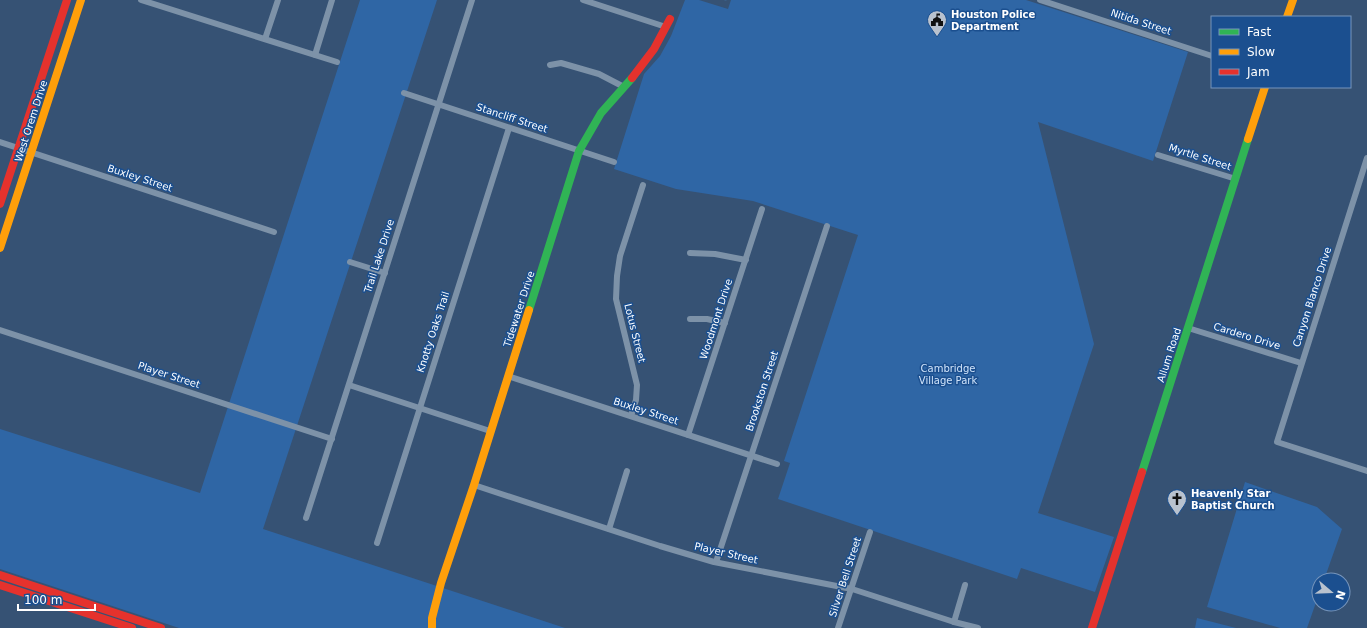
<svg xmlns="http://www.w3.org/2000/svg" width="1367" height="628" viewBox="0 0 1367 628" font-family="'DejaVu Sans',sans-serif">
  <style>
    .green { fill: #2f66a5 }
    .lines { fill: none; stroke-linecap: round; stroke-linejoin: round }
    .stream { stroke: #3b618d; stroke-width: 1.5 }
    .street { stroke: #7d92a8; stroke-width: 6 }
    .fast { stroke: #30b455; stroke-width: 8 }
    .slow { stroke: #ff9f0a; stroke-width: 8 }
    .jam { stroke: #e5322d; stroke-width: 8 }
    .labels { text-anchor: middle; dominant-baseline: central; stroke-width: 3; stroke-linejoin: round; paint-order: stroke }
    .poi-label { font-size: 10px; font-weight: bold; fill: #fff; stroke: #1b4f8f; text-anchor: start }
    .street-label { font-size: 10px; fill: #fff; stroke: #1b4f8f }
    .park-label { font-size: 10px; fill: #cfe3fa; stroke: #1b4f8f }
  </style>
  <rect width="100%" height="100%" fill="#365274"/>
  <!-- green -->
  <g class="green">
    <polygon points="360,0 437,0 263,529 565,628 179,628 0,569 0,429 200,493"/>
    <polygon points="685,0 699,0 728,9 731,0 1026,0 1188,52 1153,161 1038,122 1094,344 1038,513 1114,537 1095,592 1021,568 1017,579 778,499 790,463 784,461 858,235 753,201 676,189 614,169 644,74 660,56 671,36"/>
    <polygon points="1245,482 1317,507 1342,529 1324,580 1319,580 1319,594 1307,628 1280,628 1207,607"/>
    <polygon points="1197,618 1236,628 1195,628"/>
  </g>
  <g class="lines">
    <!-- stream -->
    <polyline class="stream" points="725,0 726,0"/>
    <!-- street -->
    <g class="street">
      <polyline points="141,0 337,62"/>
      <polyline points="583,0 666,27"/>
      <polyline points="1040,0 1212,56"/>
      <polyline points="265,39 278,0"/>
      <polyline points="315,55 332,0"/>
      <polyline points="550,65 561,63 599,74 624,87"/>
      <polyline points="404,93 614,162"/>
      <polyline points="0,142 274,232"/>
      <polyline points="1158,155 1236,179"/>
      <polyline points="1367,158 1277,442 1367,471"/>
      <polyline points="690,253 715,254 746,260"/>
      <polyline points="350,262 385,273"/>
      <polyline points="690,319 707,319 725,323"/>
      <polyline points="1188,328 1301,363"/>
      <polyline points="0,330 332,439"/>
      <polyline points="508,376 777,464"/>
      <polyline points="349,385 490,431"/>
      <polyline points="631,416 636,400 637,385 616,299 617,276 620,256 643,185"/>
      <polyline points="688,435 762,209"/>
      <polyline points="474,485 660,546 714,562 852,589 954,622 978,628"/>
      <polyline points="306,518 472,0"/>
      <polyline points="609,529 627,471"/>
      <polyline points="377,543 509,128"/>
      <polyline points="716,562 827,226"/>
      <polyline points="954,622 965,585"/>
      <polyline points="838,628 870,532"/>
    </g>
    <!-- fast -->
    <g class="fast">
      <polyline points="529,310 579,151 601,113 632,78"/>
      <polyline points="1142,472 1248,139"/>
    </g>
    <!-- slow -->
    <g class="slow">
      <polyline points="1287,17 1293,0"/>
      <polyline points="1248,139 1265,87"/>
      <polyline points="0,248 81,0"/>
      <polyline points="432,628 432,618 441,583 474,485 529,310"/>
    </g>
    <!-- jam -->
    <g class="jam">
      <polyline points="632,78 654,49 670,19"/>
      <polyline points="0,204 67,0"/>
      <polyline points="0,575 161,628"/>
      <polyline points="0,585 132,628"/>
      <polyline points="1092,628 1142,472"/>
    </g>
  </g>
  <!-- icons -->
  <defs>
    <g id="civic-pin" transform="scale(1)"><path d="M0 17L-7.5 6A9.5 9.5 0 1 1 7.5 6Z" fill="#b9c2ce" stroke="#1b4f8f"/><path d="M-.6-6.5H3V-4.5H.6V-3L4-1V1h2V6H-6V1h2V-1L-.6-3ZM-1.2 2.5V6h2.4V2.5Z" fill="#111"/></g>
    <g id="church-pin" transform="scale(1)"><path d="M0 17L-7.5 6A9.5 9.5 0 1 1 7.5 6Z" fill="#b9c2ce" stroke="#1b4f8f"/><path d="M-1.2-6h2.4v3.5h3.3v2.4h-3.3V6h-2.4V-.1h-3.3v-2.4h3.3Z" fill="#111"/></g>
  </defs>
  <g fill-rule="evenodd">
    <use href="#civic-pin" x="937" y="20"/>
    <use href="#church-pin" x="1177" y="499"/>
  </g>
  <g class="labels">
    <!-- poi labels -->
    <g class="poi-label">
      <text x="951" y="14">Houston Police<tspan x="951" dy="12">Department</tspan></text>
      <text x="1191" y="493">Heavenly Star<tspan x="1191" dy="12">Baptist Church</tspan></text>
    </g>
    <!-- street labels -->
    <g class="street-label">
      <text transform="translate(1141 22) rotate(18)">Nitida Street</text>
      <text transform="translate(512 118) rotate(18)">Stancliff Street</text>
      <text transform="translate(31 121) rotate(-72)">West Orem Drive</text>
      <text transform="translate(1200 157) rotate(18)">Myrtle Street</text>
      <text transform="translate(140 178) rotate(18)">Buxley Street</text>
      <text transform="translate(379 256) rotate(-72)">Trail Lake Drive</text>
      <text transform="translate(1312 297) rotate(-72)">Canyon Blanco Drive</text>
      <text transform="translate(519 309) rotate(-72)">Tidewater Drive</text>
      <text transform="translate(716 319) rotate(-72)">Woodmont Drive</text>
      <text transform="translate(433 332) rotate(-72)">Knotty Oaks Trail</text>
      <text transform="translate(635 333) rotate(76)">Lotus Street</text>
      <text transform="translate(1247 336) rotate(17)">Cardero Drive</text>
      <text transform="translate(1169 355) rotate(-72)">Allum Road</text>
      <text transform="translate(169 375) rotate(18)">Player Street</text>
      <text transform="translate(762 391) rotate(-72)">Brookston Street</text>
      <text transform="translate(646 411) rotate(18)">Buxley Street</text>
      <text transform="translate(726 553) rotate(13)">Player Street</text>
      <text transform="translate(845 577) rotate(-72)">Silver Bell Street</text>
    </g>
    <!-- park labels -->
    <g class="park-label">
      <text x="948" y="368">Cambridge<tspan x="948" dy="12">Village Park</tspan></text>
    </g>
  </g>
  <!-- legend -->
  <rect x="1211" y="16" width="140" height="72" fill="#1b4f8f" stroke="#7695bc"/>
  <rect x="1219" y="29" width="20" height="6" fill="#30b455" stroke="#7695bc"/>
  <text x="1247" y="36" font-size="12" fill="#ffffff">Fast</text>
  <rect x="1219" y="49" width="20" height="6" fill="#ff9f0a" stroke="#7695bc"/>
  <text x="1247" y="56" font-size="12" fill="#ffffff">Slow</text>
  <rect x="1219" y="69" width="20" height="6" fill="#e5322d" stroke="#7695bc"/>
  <text x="1247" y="76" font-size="12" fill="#ffffff">Jam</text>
  <!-- north arrow -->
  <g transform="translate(1331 592) rotate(109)"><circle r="19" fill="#1b4f8f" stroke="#7695bc"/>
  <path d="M0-3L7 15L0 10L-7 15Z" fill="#b9c2ce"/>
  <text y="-6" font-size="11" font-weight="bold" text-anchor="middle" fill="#ffffff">N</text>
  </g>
  <!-- scale -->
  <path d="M18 604v6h77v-6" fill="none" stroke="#ffffff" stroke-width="2"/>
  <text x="24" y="604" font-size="12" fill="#ffffff" stroke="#1b4f8f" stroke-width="3" paint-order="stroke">100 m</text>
</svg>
